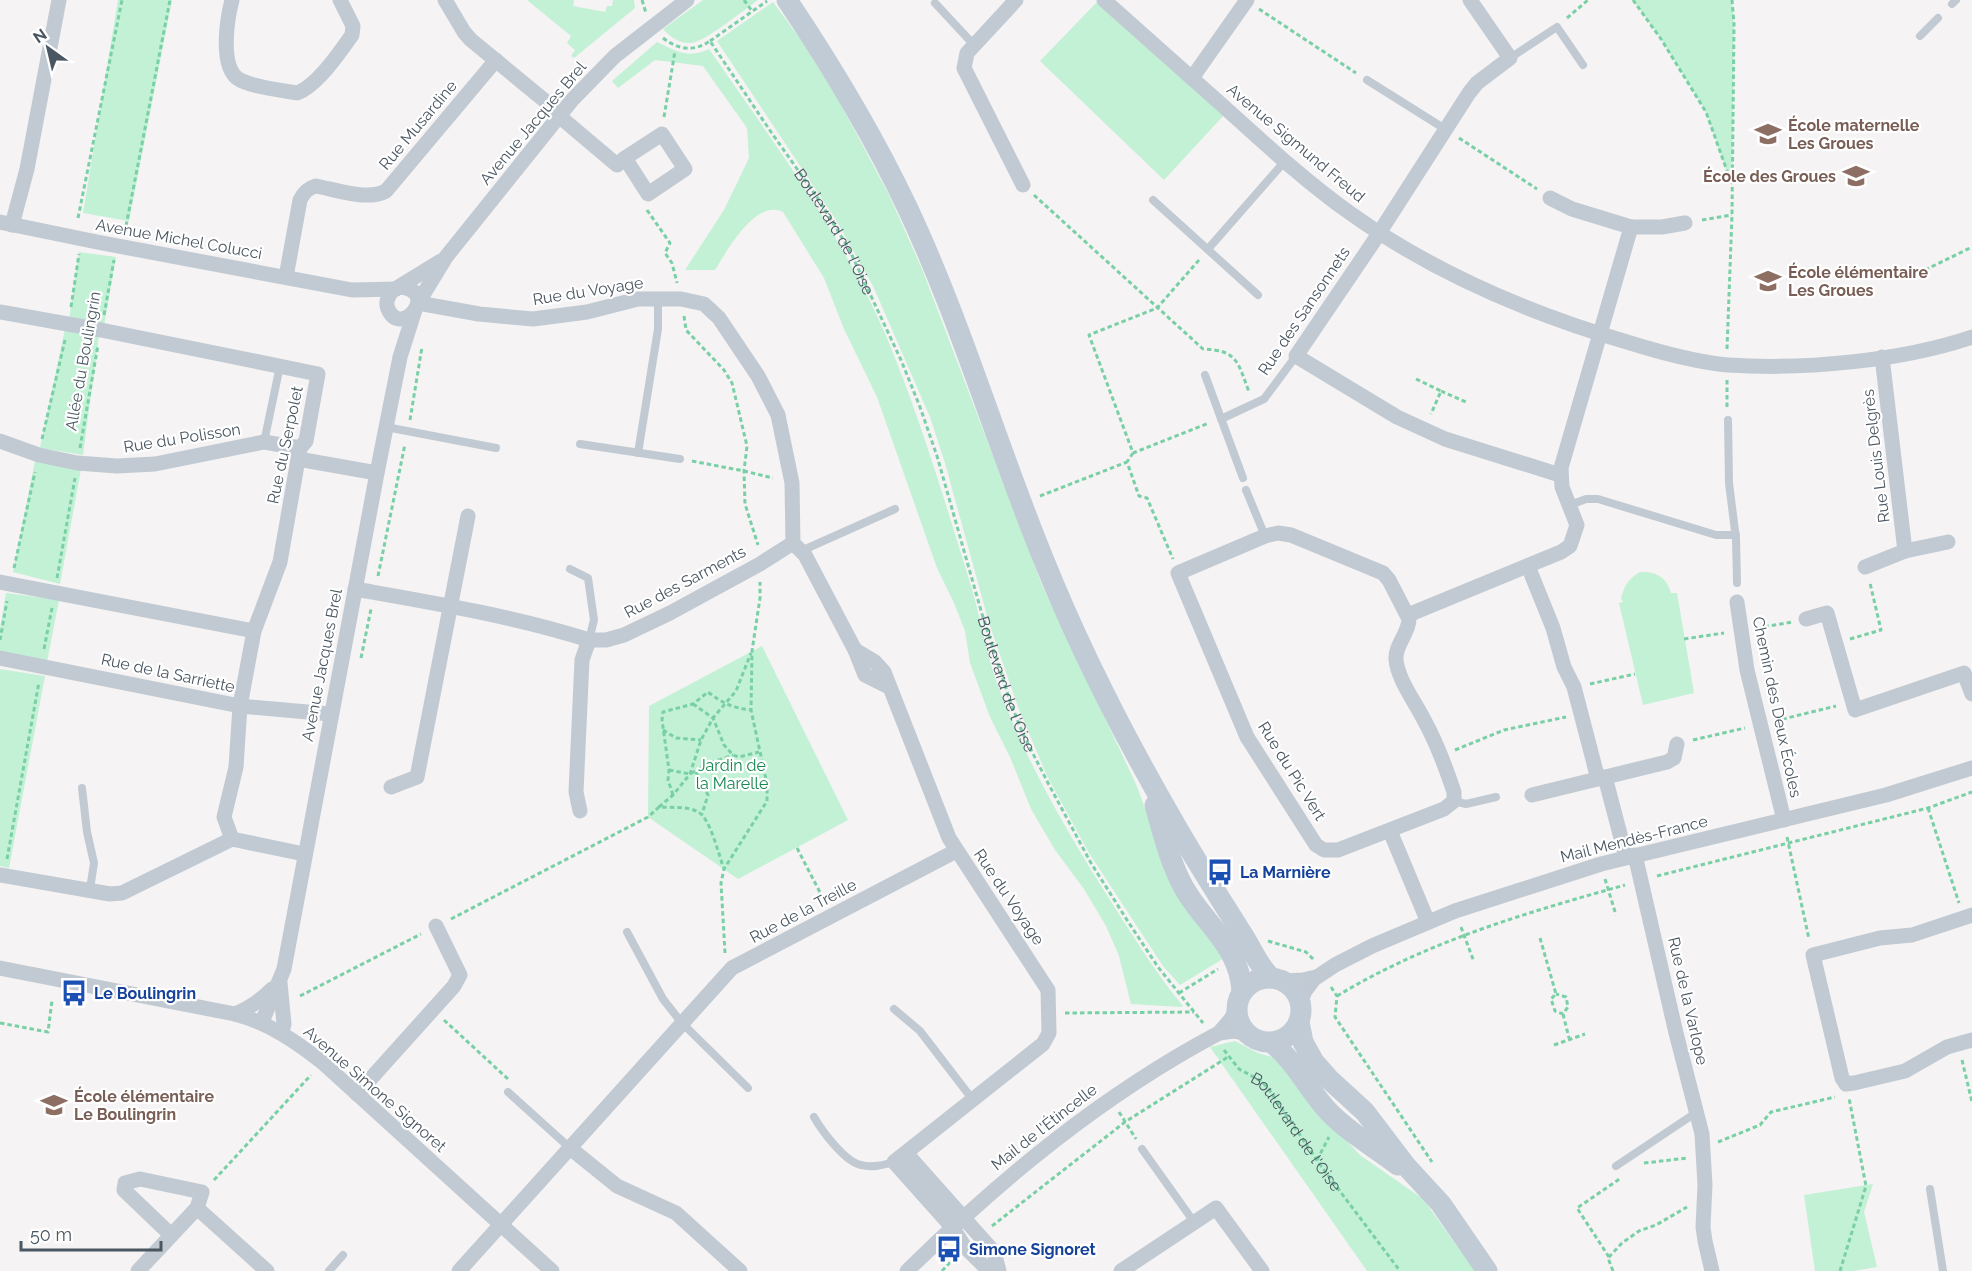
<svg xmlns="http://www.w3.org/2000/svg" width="1972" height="1271" viewBox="0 0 1972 1271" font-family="Raleway,sans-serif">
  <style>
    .green { fill: #c3f1d5 }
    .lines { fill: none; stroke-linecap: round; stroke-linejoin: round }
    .path { stroke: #7ad0a6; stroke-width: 3; stroke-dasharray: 4.5 3; stroke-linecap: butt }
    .service { stroke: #c1cad2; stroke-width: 8 }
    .minor { stroke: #c1cad2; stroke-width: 15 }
    .secondary { stroke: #c1cbd6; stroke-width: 21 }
    .labels { text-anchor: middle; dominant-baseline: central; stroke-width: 4.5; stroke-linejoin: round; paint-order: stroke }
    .street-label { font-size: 16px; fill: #4a5661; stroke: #fff }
    .education-label { font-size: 16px; font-weight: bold; fill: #785e54; stroke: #fff; text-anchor: start }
    .park-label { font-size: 16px; fill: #17864f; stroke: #fff }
    .transit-label { font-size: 16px; font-weight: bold; fill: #164399; stroke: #fff; text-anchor: start }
  </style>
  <rect width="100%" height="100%" fill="#f5f3f3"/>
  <!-- green -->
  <g class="green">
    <polygon points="118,0 172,0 129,221 83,213"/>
    <polygon points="527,0 574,0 573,6 605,12 607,6 612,6 613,0 634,0 635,8 574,58 571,56 575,50 567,43 571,36"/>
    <path d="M703 0H758C745 9 705 42 691 43 680 44 670 37 663 29Z"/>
    <polygon points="1633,0 1732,0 1734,24 1732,187 1706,112 1661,39"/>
    <polygon points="1098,1 1224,115 1164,180 1040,61"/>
    <polygon points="773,2 801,40 838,99 889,195 922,269 1042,585 1136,784 1148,816 1226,957 1180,985 1163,966 1089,853 1047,776 1018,707 989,623 945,463 930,417 873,286 836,220 717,41"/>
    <path d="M657 42C675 51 690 59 709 49 773 142 842 233 887 338 921 420 946 505 972 589 981 620 986 653 997 683 1026 763 1070 837 1115 908 1137 942 1157 975 1183 1006L1181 1007 1131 1004 1119 956 1106 926 1084 889 1055 850 1031 809 1010 757 990 717 970 663 965 631 954 603 937 568 877 397 844 329 824 278 783 212C756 198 727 251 715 270H685L724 210 749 158 747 128 703 66 655 60 618 88 612 81Z"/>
    <polygon points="79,252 116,257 104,326 69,319"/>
    <polygon points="65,329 99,335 83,455 40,448"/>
    <polygon points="35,461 81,469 60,584 13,572"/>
    <path d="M1640 572C1657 571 1667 578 1671 593H1677L1694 693 1643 705 1619 603 1623 602 1621 598C1625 585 1628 579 1640 572Z"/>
    <polygon points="6,593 59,600 47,662 0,653 0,628"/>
    <polygon points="762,646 848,820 738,879 648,817 649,706"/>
    <polygon points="0,669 45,676 9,868 0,866"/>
    <polygon points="1235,1041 1258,1053 1279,1059 1309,1101 1360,1155 1423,1199 1475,1271 1367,1271 1210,1047"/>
    <polygon points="1873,1184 1864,1212 1877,1267 1853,1271 1815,1271 1804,1195"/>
  </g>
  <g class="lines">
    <!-- path -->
    <g class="path">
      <polyline points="642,0 646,13"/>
      <polyline points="744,0 752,11"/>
      <polyline points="1633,0 1661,39 1706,112 1731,182"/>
      <polyline points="1259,9 1356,73"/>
      <polyline points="1567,18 1588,0"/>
      <path id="s1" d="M663 38C679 50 694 52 710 41L771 132 819 200 849 249 901 360 920 407 937 456 982 614 1011 704 1023 734 1048 783 1091 863 1127 920 1158 967 1203 1023"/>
      <polyline points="710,41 767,1"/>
      <polyline points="664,117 675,51"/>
      <polyline points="1459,138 1537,189"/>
      <path d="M1034 195 1203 349C1238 350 1238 363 1249 392"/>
      <polyline points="647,210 670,243 665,253 672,263 677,283"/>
      <polyline points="78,218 122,0"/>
      <polyline points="1702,220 1732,215"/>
      <polyline points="126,226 170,0"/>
      <polyline points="1199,260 1157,308 1089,335 1133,453 1209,423"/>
      <polyline points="1925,270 1972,247"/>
      <polyline points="71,307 79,254"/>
      <polyline points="104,315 114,260"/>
      <polyline points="684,316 686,330 724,370 732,383 747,446 744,471 745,504 758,545"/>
      <polyline points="1727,349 1732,215 1734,24 1732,0"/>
      <polyline points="1416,379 1441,391 1431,414"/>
      <polyline points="1727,380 1727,409"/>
      <polyline points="1441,391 1466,402"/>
      <polyline points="410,420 422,347"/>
      <polyline points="42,439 65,340"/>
      <polyline points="80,448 98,345"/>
      <polyline points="1133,453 1127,462 1139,496 1147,498 1173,559"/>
      <polyline points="692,461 744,471 773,478"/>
      <polyline points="1040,496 1127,462"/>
      <polyline points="14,568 35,472"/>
      <polyline points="378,576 405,444"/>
      <polyline points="57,578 75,478"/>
      <polyline points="1757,628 1792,622"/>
      <polyline points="1684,639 1724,633"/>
      <polyline points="1850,639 1881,630 1870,583"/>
      <polyline points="0,640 7,601"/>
      <polyline points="44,649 52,608"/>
      <polyline points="361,658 371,609"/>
      <polyline points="1590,684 1635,674"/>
      <polyline points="693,704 713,718 724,745 733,755 739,757 759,752"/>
      <polyline points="1775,721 1836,706"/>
      <polyline points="663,730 676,738 701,740"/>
      <polyline points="1693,740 1745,728"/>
      <polyline points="1455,750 1504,730 1566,717"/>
      <polyline points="669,770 690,774 710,763 733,755"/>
      <polyline points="696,772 708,795 702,814"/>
      <path d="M673 795 668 780 669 770 662 720 663 712 693 704 708 692C722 703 733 708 751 710"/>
      <polyline points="659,807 673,795 690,774 701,740 713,718 736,691 751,653"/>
      <polyline points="1928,808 1959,903"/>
      <polyline points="1787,837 1809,939"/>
      <polyline points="797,848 825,902"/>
      <polyline points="7,859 39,682"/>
      <polyline points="1657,876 1928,808 1972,792"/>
      <polyline points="1605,879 1616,915"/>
      <path d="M451 919 648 817 659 807C671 808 688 806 698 812 710 817 719 856 724 869"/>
      <polyline points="1461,927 1474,962"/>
      <polyline points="1540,938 1556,994 1551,999 1555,1011 1563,1014 1568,1007 1566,997 1556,994"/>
      <polyline points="1268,941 1306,952 1314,960"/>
      <polyline points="725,953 721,883 724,869 767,801 767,784 751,710 752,651 760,598 760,582"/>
      <polyline points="1331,987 1337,996 1335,1017 1432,1162"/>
      <polyline points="1179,993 1218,969"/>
      <polyline points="300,996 421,934"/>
      <path d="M1337 996C1426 942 1525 913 1625 885"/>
      <polyline points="1065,1013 1194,1012"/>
      <polyline points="1563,1014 1569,1038"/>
      <polyline points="444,1020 508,1079"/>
      <polyline points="0,1023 48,1032 52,1000"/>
      <polyline points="1554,1045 1585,1034"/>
      <path id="s2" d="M1224 1050 1239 1069 1261 1081 1268 1088 1321 1166 1400 1271"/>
      <polyline points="1962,1060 1972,1102"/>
      <polyline points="1119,1112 1136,1139"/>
      <polyline points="1718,1142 1760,1125 1771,1112 1835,1097"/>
      <polyline points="1317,1160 1329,1137"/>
      <polyline points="1644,1163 1688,1158"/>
      <polyline points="214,1180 311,1075"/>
      <polyline points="992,1226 1125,1122 1228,1057"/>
      <polyline points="1609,1257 1577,1208 1621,1178"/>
      <polyline points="942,1271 953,1259"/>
      <polyline points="1613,1271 1608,1258 1622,1243 1639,1231 1656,1225 1687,1207"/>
      <polyline points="1840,1271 1866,1186 1849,1098"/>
    </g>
    <!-- service -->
    <g class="service">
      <polyline points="935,3 974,45"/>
      <polyline points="1952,4 1956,0"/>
      <polyline points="1920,36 1938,18"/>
      <polyline points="1510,58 1557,27 1583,65"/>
      <polyline points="1367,80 1445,129"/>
      <polyline points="1153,200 1258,295"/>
      <polyline points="1208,249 1285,161"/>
      <polyline points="1205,375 1243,478"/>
      <polyline points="1221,419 1264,399 1296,356"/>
      <polyline points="1728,420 1729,483 1736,539 1737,583"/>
      <polyline points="386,427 496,448"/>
      <polyline points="264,442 280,366"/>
      <polyline points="580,444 680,459"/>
      <polyline points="638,453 658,329 658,299"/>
      <polyline points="1246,490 1265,536"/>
      <polyline points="1570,505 1586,499 1598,499 1716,535 1736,535"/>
      <polyline points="801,551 895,509"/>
      <polyline points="570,569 588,578 594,620 589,640"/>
      <polyline points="82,788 87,832 94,863 90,889"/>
      <polyline points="1454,801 1466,804 1496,797"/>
      <polyline points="627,932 663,999 681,1022 748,1088"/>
      <polyline points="894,1009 920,1031 973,1100"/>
      <polyline points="508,1092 570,1148"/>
      <path d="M814 1117C822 1131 845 1162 861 1165 872 1168 883 1165 894 1162"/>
      <polyline points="1142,1149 1194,1222"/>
      <polyline points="1616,1166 1697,1112"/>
      <polyline points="1930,1189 1943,1271"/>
      <polyline points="329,1271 343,1255"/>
    </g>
    <!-- minor -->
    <g class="minor">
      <path d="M232 0C227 19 220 64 237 78 249 87 282 90 297 93 317 86 340 52 352 35L353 26 340 0"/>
      <polyline points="445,0 464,32 471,40 561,114"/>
      <polyline points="687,0 615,56 572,100 446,257 418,303 479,314 533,319 587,312 638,299 681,299 704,304 719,318 758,376 778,415 792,483 793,543 805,555 855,650 865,675 889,687"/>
      <polyline points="1016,0 967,53 964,68 1023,185"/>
      <path d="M1104 0C1143 35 1183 70 1222 105 1264 143 1305 181 1350 213 1434 273 1528 313 1627 342 1659 352 1694 362 1728 365 1803 370 1901 361 1972 337"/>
      <polyline points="1470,0 1510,58 1477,83 1469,93 1374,241 1296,356 1397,417 1445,439 1560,475"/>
      <polyline points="1192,78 1247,0"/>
      <polyline points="559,116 617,165 625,158"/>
      <polygon points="662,134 685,169 648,194 625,158"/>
      <polyline points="0,222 97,242 352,290 396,289"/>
      <polyline points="12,225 27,169 59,0"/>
      <polyline points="1631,227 1662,227 1685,223"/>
      <path d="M286 277 300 200C304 192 308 188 316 186 337 190 367 201 386 191L496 60"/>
      <path d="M401 287C440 292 401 339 388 309 385 302 388 297 392 291L441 261"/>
      <polyline points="0,312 101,330 318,374 306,441 300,448 280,562 254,631 240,706 236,767 224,817 232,839"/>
      <polyline points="1882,357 1905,551"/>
      <polyline points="0,441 39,455 77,463 117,466 155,464 264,442 300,448"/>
      <polyline points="298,459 377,473"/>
      <path d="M1278 533 1291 535 1383 573 1389 580 1409 619C1409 633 1395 645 1396 659 1397 678 1415 702 1423 718 1436 741 1446 768 1454 792V801L1444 809 1338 850H1324L1316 845 1247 737 1178 573 1265 536Z"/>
      <polyline points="1528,566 1553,628 1564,667 1574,687 1598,779"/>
      <polyline points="1865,567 1905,551 1948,542"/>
      <polyline points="0,582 254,631"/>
      <path d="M355 589C434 603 513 616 589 640"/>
      <polyline points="1737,602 1747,670 1784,820"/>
      <polyline points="1408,615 1561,552 1570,546 1577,525 1562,487 1561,468 1631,227 1572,209 1550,198"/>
      <polyline points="1806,619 1827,613 1855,710 1964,673 1972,694"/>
      <polyline points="855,650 875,662 884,672 949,838 1048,990 1049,1033 1043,1044 894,1162 952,1227 965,1247 983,1265 999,1271 994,1252 906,1153"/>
      <polyline points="0,658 240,706 330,714"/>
      <polyline points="1605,777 1626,857"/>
      <polyline points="391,787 417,777 468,516"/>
      <polyline points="1532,795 1667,762 1674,758 1677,744"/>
      <polyline points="580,811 576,792 582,660 589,640 606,640 624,635 670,613 760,564 793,543"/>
      <polyline points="1390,831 1428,922"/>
      <polyline points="1635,855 1676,1033 1702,1134 1705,1185 1703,1227 1705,1241 1712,1271"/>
      <polyline points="0,875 110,894 122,893 232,839 304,854"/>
      <polyline points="1972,915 1912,935 1880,938 1813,955 1842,1078 1846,1084 1854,1083 1905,1071 1947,1047 1972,1040"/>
      <path d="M0 968 235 1014C269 1023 295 1041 322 1062L552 1271"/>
      <polyline points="1283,981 1303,980 1316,977"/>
      <polyline points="280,983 284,1024 282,1032"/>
      <polyline points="1300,1003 1305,991 1314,979 1335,965 1372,946 1455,911 1601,864 1886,795 1972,768"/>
      <path d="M235 1014C250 1008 261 1000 272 989"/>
      <polyline points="262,1022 284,969 377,473 400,357 414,313"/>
      <polyline points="1219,1033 1234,1031 1246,1033"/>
      <polyline points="357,1094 454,986 460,975 436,926"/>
      <polyline points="570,1148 617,1186 676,1213 740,1271"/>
      <polyline points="197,1208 267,1271"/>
      <polyline points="138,1271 197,1208 202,1192 140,1179 125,1183 124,1190 171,1235"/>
      <polyline points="459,1271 732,968 956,851"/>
      <path d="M907 1271C1001 1179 1102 1095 1219 1033L1231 1019 1236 1009"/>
      <polyline points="1121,1271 1216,1208 1262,1271"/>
    </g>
    <!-- secondary -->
    <g class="secondary">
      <path d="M787 0C832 67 874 137 908 209 961 322 996 443 1043 558 1079 648 1124 736 1172 819 1194 858 1218 895 1241 932 1252 948 1257 964 1271 978"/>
      <path d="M1155 805C1163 833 1170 863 1184 888 1205 925 1240 946 1242 992"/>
      <circle cx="1269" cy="1010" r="32"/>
      <polyline points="1299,1022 1303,1042 1314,1062 1329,1079 1365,1112 1406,1166 1441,1204 1487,1271"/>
      <path d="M1272 1043C1295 1061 1308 1089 1328 1111 1348 1132 1374 1147 1398 1165"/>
    </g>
  </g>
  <!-- icons -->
  <defs>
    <g id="school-bare" transform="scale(2.07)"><path d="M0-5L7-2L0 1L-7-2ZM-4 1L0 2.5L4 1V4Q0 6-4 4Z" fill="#8d6e63" stroke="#fff" stroke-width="2.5" paint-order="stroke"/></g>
    <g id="bus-bare" transform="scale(2.07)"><path d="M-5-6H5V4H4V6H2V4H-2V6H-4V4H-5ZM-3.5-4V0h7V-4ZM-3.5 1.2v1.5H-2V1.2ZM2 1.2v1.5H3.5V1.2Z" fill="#1a4fb4" stroke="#fff" stroke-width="2.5" paint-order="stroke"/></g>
  </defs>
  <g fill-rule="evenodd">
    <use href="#school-bare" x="1768" y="134"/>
    <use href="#school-bare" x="1856" y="176"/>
    <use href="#school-bare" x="1768" y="281"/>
    <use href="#bus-bare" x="1220" y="872"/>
    <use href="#bus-bare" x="74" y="993"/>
    <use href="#school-bare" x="54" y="1105"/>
    <use href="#bus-bare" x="949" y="1249"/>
  </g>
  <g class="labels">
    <!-- street labels -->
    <g class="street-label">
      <text transform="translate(533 123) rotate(-50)">Avenue Jacques Brel</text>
      <text transform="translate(418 125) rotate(-50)">Rue Musardine</text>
      <text transform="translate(1296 143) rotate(40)">Avenue Sigmund Freud</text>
      <text stroke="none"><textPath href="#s1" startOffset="279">Boulevard de l'Oise</textPath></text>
      <text transform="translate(179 239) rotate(10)">Avenue Michel Colucci</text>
      <text transform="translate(588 291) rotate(-9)">Rue du Voyage</text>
      <text transform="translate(1304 311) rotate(-56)">Rue des Sansonnets</text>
      <text transform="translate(83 361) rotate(-80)">Allée du Boulingrin</text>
      <text transform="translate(182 438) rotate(-9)">Rue du Polisson</text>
      <text transform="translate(285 445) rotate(-78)">Rue du Serpolet</text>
      <text transform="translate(1876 456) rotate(-97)">Rue Louis Delgrès</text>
      <text transform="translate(685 582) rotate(-28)">Rue des Sarments</text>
      <text transform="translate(322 665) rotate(-79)">Avenue Jacques Brel</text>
      <text transform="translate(168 673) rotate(12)">Rue de la Sarriette</text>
      <text stroke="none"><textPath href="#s1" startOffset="765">Boulevard de l'Oise</textPath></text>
      <text transform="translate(1777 707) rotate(78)">Chemin des Deux Écoles</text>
      <text transform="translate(1292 771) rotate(58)">Rue du Pic Vert</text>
      <text transform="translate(1634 839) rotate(-14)">Mail Mendès-France</text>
      <text transform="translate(1009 897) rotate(56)">Rue du Voyage</text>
      <text transform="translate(803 911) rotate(-28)">Rue de la Treille</text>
      <text transform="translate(1688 1001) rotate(77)">Rue de la Varlope</text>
      <text transform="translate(375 1089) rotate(41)">Avenue Simone Signoret</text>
      <text transform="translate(1044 1127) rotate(-38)">Mail de l'Étincelle</text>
      <text stroke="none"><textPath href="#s2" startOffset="111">Boulevard de l'Oise</textPath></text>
    </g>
    <!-- education labels -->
    <g class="education-label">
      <text x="1788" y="125">École maternelle<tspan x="1788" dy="18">Les Groues</tspan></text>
      <text x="1836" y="176" text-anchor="end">École des Groues</text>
      <text x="1788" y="272">École élémentaire<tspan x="1788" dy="18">Les Groues</tspan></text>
      <text x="74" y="1096">École élémentaire<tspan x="74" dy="18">Le Boulingrin</tspan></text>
    </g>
    <!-- park labels -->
    <g class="park-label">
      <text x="732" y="765">Jardin de<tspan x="732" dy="18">la Marelle</tspan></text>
    </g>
    <!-- transit labels -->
    <g class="transit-label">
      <text x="1240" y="872">La Marnière</text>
      <text x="94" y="993">Le Boulingrin</text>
      <text x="969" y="1249">Simone Signoret</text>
    </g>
  </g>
  <!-- north arrow -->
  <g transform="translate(48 48) rotate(326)" stroke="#ffffff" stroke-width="4.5" paint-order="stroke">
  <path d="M0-4.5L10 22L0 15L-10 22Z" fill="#4a5661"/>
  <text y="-9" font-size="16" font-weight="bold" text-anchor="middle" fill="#4a5661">N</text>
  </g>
  <!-- scale -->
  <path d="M21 1241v9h140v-9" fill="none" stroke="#4a5661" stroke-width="3"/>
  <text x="30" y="1241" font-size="18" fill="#4a5661" stroke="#ffffff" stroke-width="4.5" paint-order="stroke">50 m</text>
</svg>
